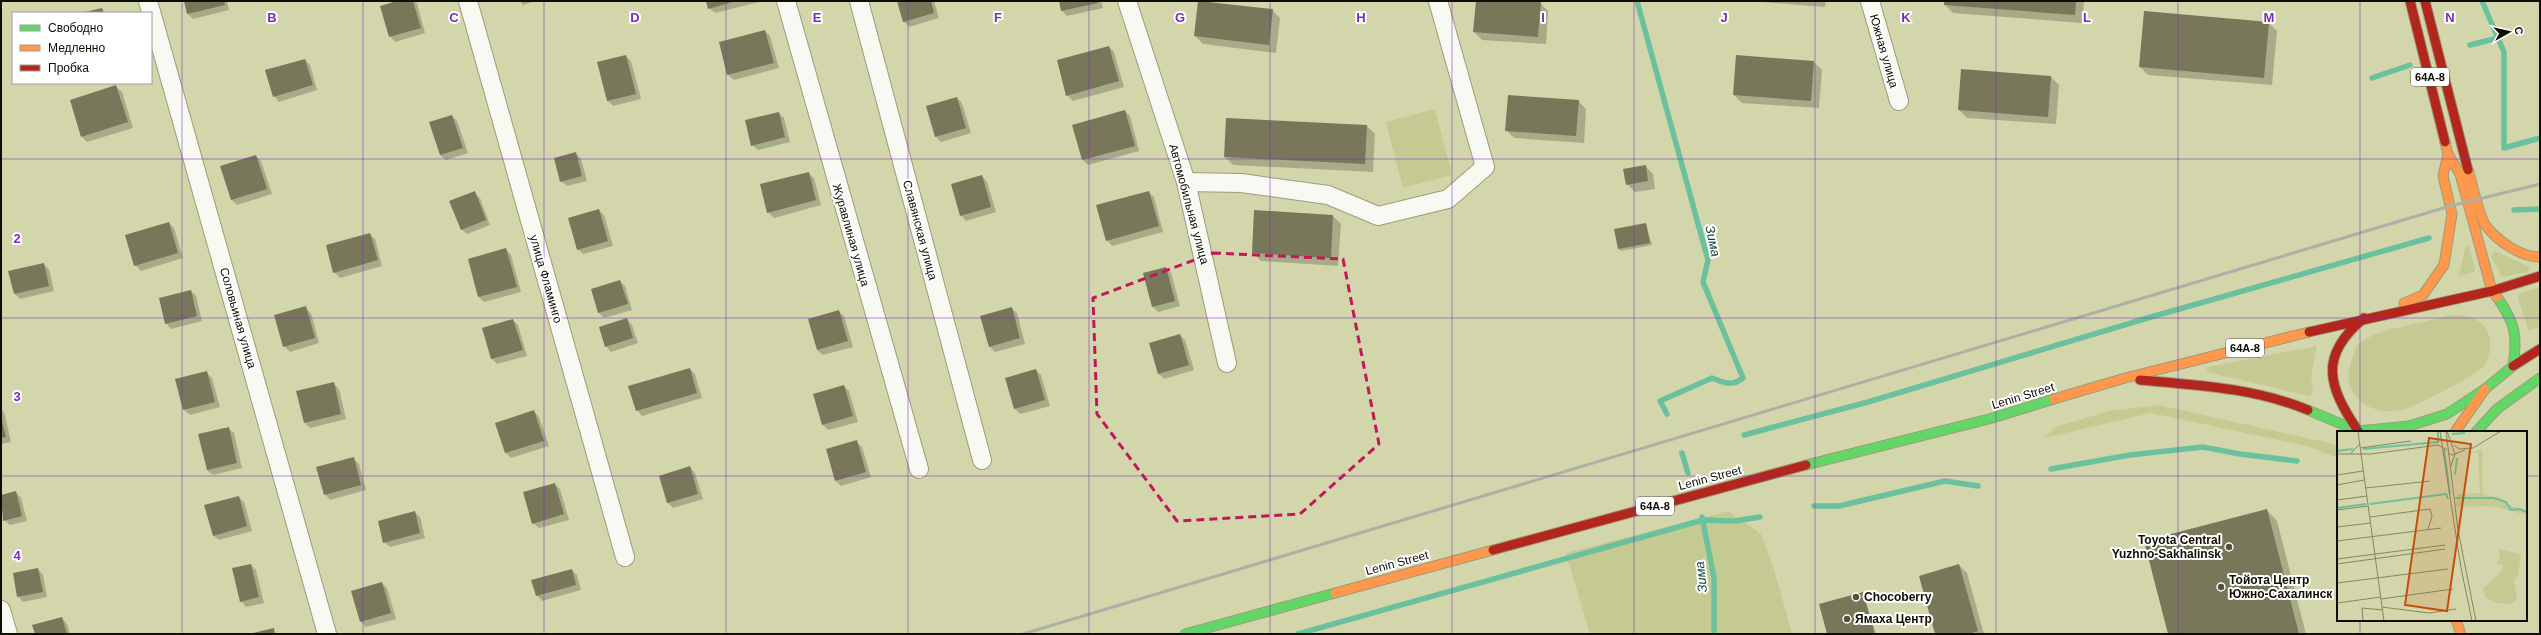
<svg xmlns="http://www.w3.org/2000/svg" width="2541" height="635" viewBox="0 0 2541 635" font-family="Arial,sans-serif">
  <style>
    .green { fill: #c5ca93 }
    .shadow { fill: #0003 }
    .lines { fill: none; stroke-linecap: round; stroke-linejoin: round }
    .stream { stroke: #6bc19d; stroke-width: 5.5 }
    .building { fill: #78775a }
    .street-casing { stroke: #9b9d7a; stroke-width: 20 }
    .fast-casing { stroke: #9b9d7a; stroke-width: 11 }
    .slow-casing { stroke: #9b9d7a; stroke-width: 11 }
    .jam-casing { stroke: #9b9d7a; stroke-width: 11 }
    .street { stroke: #f8f9f2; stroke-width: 18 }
    .fast { stroke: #63d668; stroke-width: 9 }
    .slow { stroke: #ff974d; stroke-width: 9 }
    .jam { stroke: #b3261e; stroke-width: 9 }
    .rail { stroke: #aeb0a6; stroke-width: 3 }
    .marked { fill: none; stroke: #c2185b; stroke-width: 3; stroke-dasharray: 8 5; stroke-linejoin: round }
    .grid { fill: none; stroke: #7b2cbf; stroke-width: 1; stroke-opacity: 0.55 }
    .poi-dot { fill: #52533b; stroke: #fff; stroke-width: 1.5 }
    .labels { text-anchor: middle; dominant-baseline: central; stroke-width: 4; stroke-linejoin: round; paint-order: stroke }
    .shield { fill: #fff; stroke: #56564c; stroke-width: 1 }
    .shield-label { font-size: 11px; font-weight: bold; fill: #0d0d00 }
    .street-label { font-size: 12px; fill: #0d0d00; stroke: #fff }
    .poi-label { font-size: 12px; font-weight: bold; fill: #0d0d00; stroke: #fff; text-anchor: start }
    .water-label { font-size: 13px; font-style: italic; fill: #0f4336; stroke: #fff }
    .inset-river { fill: none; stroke: #6bc19d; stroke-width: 2 }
    .inset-road { fill: none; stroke: #848666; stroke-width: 1 }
    .view { fill: #c74e0a; fill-opacity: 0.15; stroke: #c74e0a; stroke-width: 2 }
    .inset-edge { fill: none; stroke: #0d0d00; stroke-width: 2 }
    .grid-label { font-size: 13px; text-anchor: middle; font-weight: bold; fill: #7b2cbf; stroke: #fff; stroke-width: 4; stroke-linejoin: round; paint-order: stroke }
  </style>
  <rect width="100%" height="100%" fill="#d3d6aa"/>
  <!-- green -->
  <g class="green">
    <polygon points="1435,109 1452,175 1403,188 1386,122"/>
    <polygon points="2469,245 2475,272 2459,276 2465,248"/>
    <polygon points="2495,251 2530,267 2528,272 2502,277 2491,256"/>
    <polygon points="2540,287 2540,326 2529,331 2518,299 2519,294"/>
    <path d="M2449 315C2472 314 2493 322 2490 349 2489 355 2487 363 2482 368 2474 376 2420 404 2408 408 2374 420 2337 397 2352 359 2353 355 2355 349 2358 345 2376 327 2424 324 2449 315Z"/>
    <polygon points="2317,346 2311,376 2313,393 2309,396 2206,372 2208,367"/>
    <polygon points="2159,405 2333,444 2338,447 2338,458 2307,446 2151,413 2044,438 2056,427 2109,411"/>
    <polygon points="1728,511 1761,534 1774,569 1792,634 1590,634 1566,553"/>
  </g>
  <!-- shadow -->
  <g class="shadow">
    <polygon points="185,1 227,1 229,10 193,19 188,14"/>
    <polygon points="401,1 415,1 417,3 425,33 395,42 390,36"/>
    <polygon points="520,1 536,1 523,5"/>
    <polygon points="707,1 759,1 759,2 715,13 709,8"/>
    <polygon points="898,1 934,1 939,18 909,27 904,22"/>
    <polygon points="1060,1 1101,1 1103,8 1067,16 1062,11"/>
    <polygon points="1199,1 1272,10 1280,18 1276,53 1203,44 1195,36"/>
    <polygon points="1477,1 1540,3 1548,11 1546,44 1482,40 1474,32"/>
    <polygon points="1749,1 1826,1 1825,7"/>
    <polygon points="1945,1 2084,1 2082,23 1953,13 1945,5"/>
    <polygon points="2269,23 2277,31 2272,85 2148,75 2140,67"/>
    <polygon points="765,31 770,36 779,68 734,80 728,75 720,43"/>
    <polygon points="1109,47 1114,52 1124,87 1073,101 1067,95"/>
    <polygon points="626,56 631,61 641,99 613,106 608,101"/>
    <polygon points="305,60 310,65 317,90 279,102 274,96"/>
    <polygon points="1814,62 1822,70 1819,108 1742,103 1734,95"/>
    <polygon points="2051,77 2059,85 2056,124 1967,118 1959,110"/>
    <polygon points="116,87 122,92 133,128 87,142 82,137"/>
    <polygon points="957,98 962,103 971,133 941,142 936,137"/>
    <polygon points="1578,101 1586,109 1584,143 1514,138 1506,130"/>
    <polygon points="1125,111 1130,116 1139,151 1088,165 1083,160"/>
    <polygon points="778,113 784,118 790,142 758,150 752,145"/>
    <polygon points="452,116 457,121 468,153 446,160 440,155"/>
    <polygon points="1367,126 1375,134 1373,172 1233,165 1225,157"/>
    <polygon points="575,153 581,159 587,181 567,186 561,181"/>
    <polygon points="256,156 261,161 272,194 237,205 232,200"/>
    <polygon points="1645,166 1653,174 1655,189 1635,192 1627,184"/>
    <polygon points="808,173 814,178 821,205 774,218 768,212"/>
    <polygon points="982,176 987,182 996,212 966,221 961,215"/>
    <polygon points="1148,192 1154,197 1163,232 1112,246 1107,240"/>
    <polygon points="474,193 480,198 490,225 467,234 461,229"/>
    <polygon points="599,210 604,215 613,246 583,254 578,249"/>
    <polygon points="1255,212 1333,216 1341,224 1338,266 1261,261 1253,253"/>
    <polygon points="169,223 174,228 183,258 141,271 135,265"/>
    <polygon points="1646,224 1652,245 1621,251 1619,249"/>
    <polygon points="370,234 375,239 382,266 340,278 334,272"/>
    <polygon points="506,249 511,255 521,292 484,302 479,297 469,260"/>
    <polygon points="43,264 49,269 54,291 20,299 15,294"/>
    <polygon points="1166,268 1171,273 1180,306 1158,312 1153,307"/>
    <polygon points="620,281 625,286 632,310 604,318 599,313 592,289"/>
    <polygon points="191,291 196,296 202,321 171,329 166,323"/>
    <polygon points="305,308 311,313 319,343 290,352 284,346"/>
    <polygon points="1011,308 1017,313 1025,344 995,352 990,347 982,317"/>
    <polygon points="838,311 844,316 853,347 823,355 817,350"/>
    <polygon points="627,319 632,325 638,343 611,352 606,346"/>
    <polygon points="513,320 518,325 527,356 497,364 492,359 483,328"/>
    <polygon points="1180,335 1185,340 1194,370 1164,379 1159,374"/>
    <polygon points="690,369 695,374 702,398 642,416 637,410"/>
    <polygon points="1036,370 1041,375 1050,406 1020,414 1015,409 1006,379"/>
    <polygon points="206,372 212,378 220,407 190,415 184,410"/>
    <polygon points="333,383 339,389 346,419 310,428 305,423"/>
    <polygon points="844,386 849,391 858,422 828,430 823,425 815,394"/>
    <polygon points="1,410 4,412 11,442 1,444"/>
    <polygon points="534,411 539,417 549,446 511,458 506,453 496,424"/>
    <polygon points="228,428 234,433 242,468 213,475 207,470"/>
    <polygon points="857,442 862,447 871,477 841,486 836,481"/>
    <polygon points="353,458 359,464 366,490 330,500 325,494"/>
    <polygon points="690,467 695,473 703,499 673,508 668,503 660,476"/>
    <polygon points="554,484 560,489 569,520 539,528 533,523"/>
    <polygon points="16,492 21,498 27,521 10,525 4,520 1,496"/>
    <polygon points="238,497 244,502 252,531 219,540 213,535"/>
    <polygon points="2267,510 2277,521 2306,634 2169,634"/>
    <polygon points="414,512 420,517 425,538 390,547 384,542"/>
    <polygon points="251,565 256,570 264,603 246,607 241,601"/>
    <polygon points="1959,565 1967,573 1984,634 1936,634"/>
    <polygon points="38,569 43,575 47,597 23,602 18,596"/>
    <polygon points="572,570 577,575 581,590 542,601 537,595"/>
    <polygon points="382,583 387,588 396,619 366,627 361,622 352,592"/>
    <polygon points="1862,593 1876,634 1828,634"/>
    <polygon points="62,618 67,624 70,634 36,634"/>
  </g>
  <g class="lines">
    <!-- stream -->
    <g class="stream">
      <path d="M1637 1 1708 260 1703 282 1743 378C1731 387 1725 383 1712 378L1660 401 1667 414"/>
      <polyline points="2482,1 2504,52 2504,148 2540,138"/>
      <polyline points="2470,45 2498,38"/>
      <polyline points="2372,78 2410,65"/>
      <polyline points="2514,210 2540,209"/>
      <polyline points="1744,435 1868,402 2151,317 2429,238"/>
      <polyline points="1682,453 1688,473"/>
      <polyline points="2051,469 2130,455 2203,447 2240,454 2297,461"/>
      <polyline points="1814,506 1839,506 1945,481 1978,486"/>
      <polyline points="1702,517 1714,578 1714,634"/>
      <polyline points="1298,634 1703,520 1735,521 1760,517"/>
    </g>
  </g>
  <!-- building -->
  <g class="building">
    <polygon points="184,1 224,1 225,5 187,14"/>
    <polygon points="397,1 413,1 421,28 389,37 380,6"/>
    <polygon points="706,1 736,1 708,9"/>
    <polygon points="897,1 931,1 934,13 903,22"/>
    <polygon points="1059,1 1098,1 1098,3 1061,11"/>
    <polygon points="1198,1 1273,9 1269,45 1194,36"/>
    <polygon points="1476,1 1541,2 1538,37 1473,32"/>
    <polygon points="1944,1 2076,1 2075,15 1944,5"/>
    <polygon points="102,8 104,13 85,13 85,12"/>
    <polygon points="2144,11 2269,22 2264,78 2139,67"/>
    <polygon points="765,30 774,63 727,75 719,42"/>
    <polygon points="1109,46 1119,81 1066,96 1057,60"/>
    <polygon points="626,55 636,94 607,101 597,62"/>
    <polygon points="1736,55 1814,61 1811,101 1733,95"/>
    <polygon points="305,59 313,85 273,97 265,70"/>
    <polygon points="1961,69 2051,76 2048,117 1958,110"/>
    <polygon points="116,85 128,122 81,137 70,100"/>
    <polygon points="1508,95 1579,100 1576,136 1505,131"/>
    <polygon points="957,97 966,128 935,137 926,106"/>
    <polygon points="1125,110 1135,146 1082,160 1072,125"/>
    <polygon points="779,112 785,137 751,146 745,120"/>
    <polygon points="452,115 463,148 440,155 429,122"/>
    <polygon points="1226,118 1367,125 1365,164 1224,157"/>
    <polygon points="576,152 582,176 560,182 554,158"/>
    <polygon points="256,155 267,189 231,200 220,166"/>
    <polygon points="1646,165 1648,181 1626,185 1623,169"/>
    <polygon points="809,172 816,200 767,213 760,184"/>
    <polygon points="982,175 991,207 960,216 951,184"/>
    <polygon points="475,191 486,220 461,230 449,201"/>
    <polygon points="1149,191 1159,226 1106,241 1096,205"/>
    <polygon points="599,209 608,241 577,250 568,218"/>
    <polygon points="1254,210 1333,215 1331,258 1252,253"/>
    <polygon points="169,222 178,253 134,266 125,235"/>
    <polygon points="1646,223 1650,243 1618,249 1614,229"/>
    <polygon points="370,233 378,260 333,273 326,245"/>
    <polygon points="506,248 517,287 478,297 468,259"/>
    <polygon points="44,263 49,286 14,294 8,271"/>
    <polygon points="1166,267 1175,301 1152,307 1143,273"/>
    <polygon points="620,280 628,304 598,313 591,289"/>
    <polygon points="191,290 197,316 165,324 159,298"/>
    <polygon points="306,306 315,338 283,347 274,315"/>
    <polygon points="1012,307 1020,338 989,347 980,316"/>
    <polygon points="839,310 848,341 817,350 808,319"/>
    <polygon points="627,318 633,338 605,347 599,327"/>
    <polygon points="513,319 523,350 491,359 482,328"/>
    <polygon points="1180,334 1189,365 1158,374 1149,343"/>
    <polygon points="690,368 697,393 636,411 628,386"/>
    <polygon points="1036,369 1045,400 1014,409 1005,378"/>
    <polygon points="207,371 215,402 183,410 175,379"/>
    <polygon points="334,382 341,414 304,423 296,391"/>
    <polygon points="844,385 853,416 822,425 813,394"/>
    <polygon points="534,410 544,441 505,453 495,423"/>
    <polygon points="1,417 6,437 1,438"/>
    <polygon points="229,427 237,463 207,470 198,434"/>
    <polygon points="857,440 866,472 835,481 826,449"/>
    <polygon points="354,457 361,485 324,495 316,467"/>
    <polygon points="690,466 698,494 667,503 659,476"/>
    <polygon points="555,483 564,514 532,524 523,492"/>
    <polygon points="16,491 22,516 3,521 1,495"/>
    <polygon points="239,496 247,526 213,536 204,505"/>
    <polygon points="2267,509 2299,634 2168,634 2144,541"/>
    <polygon points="415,511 420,533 383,543 378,521"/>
    <polygon points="251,564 259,597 240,602 232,568"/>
    <polygon points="1959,564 1978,631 1969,634 1935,634 1919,576"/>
    <polygon points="38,568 43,592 17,597 13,573"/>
    <polygon points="572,569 576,585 536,596 531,580"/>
    <polygon points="382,582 391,613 360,622 351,591"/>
    <polygon points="1863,592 1875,634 1827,634 1819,604"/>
    <polygon points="62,617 67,634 35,634 32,625"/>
    <polygon points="274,628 275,634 253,634 253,633"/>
  </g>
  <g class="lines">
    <!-- street casing -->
    <g class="street-casing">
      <g id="street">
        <polyline points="148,1 327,634"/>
        <polyline points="468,1 625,557"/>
        <polyline points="786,1 919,469"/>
        <polyline points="859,1 982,460"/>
        <polyline points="1127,1 1186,182 1227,363"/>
        <polyline points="1870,1 1899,101"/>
        <polyline points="1186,182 1241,183 1328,195 1378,216 1448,199 1485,167 1438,1"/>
        <polyline points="1,610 8,634"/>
      </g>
    </g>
    <!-- fast casing -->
    <g class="fast-casing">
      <g id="fast">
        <path d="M2308 410 2358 431 2409 426 2447 414 2485 389 2513 366C2518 335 2515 323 2497 297"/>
        <polyline points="2476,432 2497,409 2540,378"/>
        <polyline points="1806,465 1989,419 2054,399"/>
        <polyline points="1185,634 1335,593"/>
      </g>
    </g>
    <!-- slow casing -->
    <g class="slow-casing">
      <g id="slow">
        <polyline points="2448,154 2460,174 2492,291 2497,297"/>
        <path d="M2468 170C2472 182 2479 217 2486 226 2498 241 2520 257 2540 257"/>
        <polyline points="2404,303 2423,295 2444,265 2452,214 2443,176 2448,154 2445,142"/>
        <polyline points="2054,399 2125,378 2309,332"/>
        <polyline points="2455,432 2485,389"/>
        <polyline points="1335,593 1493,550"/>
        <polyline points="2456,620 2461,634"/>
      </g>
    </g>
    <!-- jam casing -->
    <g class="jam-casing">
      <g id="jam">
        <polyline points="2410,1 2445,142"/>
        <polyline points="2425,1 2468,170"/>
        <polyline points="2492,291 2540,276"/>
        <polyline points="2309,332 2492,291"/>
        <polyline points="2513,366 2540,349"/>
        <path d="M2140 380C2197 385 2255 388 2308 410"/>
        <path d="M2358 431C2328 386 2318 356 2364 318"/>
        <polyline points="1493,550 1806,465"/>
      </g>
    </g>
    <!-- street -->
    <use href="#street" class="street"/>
    <!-- fast -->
    <use href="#fast" class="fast"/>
    <!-- slow -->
    <use href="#slow" class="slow"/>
    <!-- jam -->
    <use href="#jam" class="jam"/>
    <!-- rail -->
    <polyline class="rail" points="1023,634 2450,206 2540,184"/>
  </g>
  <!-- marked area -->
  <path class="marked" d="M1213 253 1343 259 1379 444 1300 514 1177 521 1097 414 1093 298Z"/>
  <!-- grid -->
  <path class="grid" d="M182 1V634M363 1V634M544 1V634M726 1V634M908 1V634M1089 1V634M1270 1V634M1452 1V634M1634 1V634M1815 1V634M1996 1V634M2178 1V634M2360 1V432M1 159H2540M1 318H2540M1 476H2338M2526 476H2540M2360 620V634"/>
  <!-- markers -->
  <g class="poi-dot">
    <circle cx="2229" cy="547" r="4"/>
    <circle cx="2221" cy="587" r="4"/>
    <circle cx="1856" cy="597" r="4"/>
    <circle cx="1847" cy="619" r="4"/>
  </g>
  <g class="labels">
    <!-- shield labels -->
    <g class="shield">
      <rect x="2411" y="68" width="38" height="18" rx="3"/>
      <rect x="2226" y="339" width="38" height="18" rx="3"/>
      <rect x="1636" y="497" width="38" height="18" rx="3"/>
    </g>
    <g class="shield-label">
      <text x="2430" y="77">64А-8</text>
      <text x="2245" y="348">64А-8</text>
      <text x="1655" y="506">64А-8</text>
    </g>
    <!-- street labels -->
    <g class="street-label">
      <text transform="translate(1884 51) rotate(74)">Южная улица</text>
      <text transform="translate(1189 204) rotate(75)">Автомобильная улица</text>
      <text transform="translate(920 230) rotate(75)">Славянская улица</text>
      <text transform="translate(851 235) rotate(74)">Журавлиная улица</text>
      <text transform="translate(546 279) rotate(74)">улица Фламинго</text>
      <text transform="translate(238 318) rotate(74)">Соловьиная улица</text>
      <text transform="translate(2023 396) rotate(-17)">Lenin Street</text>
      <text transform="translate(1710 478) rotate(-15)">Lenin Street</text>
      <text transform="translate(1397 563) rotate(-15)">Lenin Street</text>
    </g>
    <!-- poi labels -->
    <g class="poi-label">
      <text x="2221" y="540" text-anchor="end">Toyota Central<tspan x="2221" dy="14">Yuzhno-Sakhalinsk</tspan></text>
      <text x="2229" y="580">Тойота Центр<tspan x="2229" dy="14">Южно-Сахалинск</tspan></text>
      <text x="1864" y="597">Chocoberry</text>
      <text x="1855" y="619">Ямаха Центр</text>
    </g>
    <!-- water labels -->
    <g class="water-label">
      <text transform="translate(1713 241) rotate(78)">Зима</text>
      <text transform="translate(1701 577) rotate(-96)">Зима</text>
    </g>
  </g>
  <!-- overview -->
  <g transform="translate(2337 431)">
    <rect width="190" height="190" fill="#d3d6aa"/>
    <path d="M145 18 146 64 163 66 176 76 190 78V84L154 75 119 76 120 63 143 62 141 21 133 22ZM161 118 184 123 181 143 177 150 180 168 174 173 160 172 148 166 146 158 165 140 166 134 160 133 163 126Z" fill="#c5ca93"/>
    <path class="inset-river" d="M115 3 128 2M26 18 101 11V0M107 18 113 63M0 20 16 18M118 44 120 27M118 67H156L169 71 174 79 182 78 190 81M33 73 109 63 111 68M0 77 29 73"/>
    <path class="inset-road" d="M21 0 24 23M103 0 124 137 135 190M109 0 121 99 139 190M110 0 118 23M117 14 122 18 136 17 164 0M23 17 74 10M14 22 23 13M111 22 115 24 128 19M0 23H34L101 14 110 19M24 23 47 190M114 35 118 23M0 44 26 40M0 54 27 49M29 57 93 50M0 69 30 65M0 79 31 75M33 86 93 78 95 85 91 98M0 96 34 92M0 110 104 97M0 128 108 114M0 133 108 118M0 152 111 138M44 168 116 158M0 172 44 166M45 176 92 182 119 178M26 190 25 177 46 179"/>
    <path class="view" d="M92 7 134 13 110 180 68 174Z"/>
    <rect width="190" height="190" class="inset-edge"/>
  </g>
  <g class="grid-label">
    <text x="272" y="22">B</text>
    <text x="454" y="22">C</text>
    <text x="635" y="22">D</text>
    <text x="817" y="22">E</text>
    <text x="998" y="22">F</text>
    <text x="1180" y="22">G</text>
    <text x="1361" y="22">H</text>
    <text x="1543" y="22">I</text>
    <text x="1724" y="22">J</text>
    <text x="1906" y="22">K</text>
    <text x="2087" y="22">L</text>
    <text x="2269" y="22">M</text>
    <text x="2450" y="22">N</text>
    <text x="17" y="243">2</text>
    <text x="17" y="401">3</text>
    <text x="17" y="560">4</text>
  </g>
  <!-- border -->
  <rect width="2541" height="635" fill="none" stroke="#0d0d00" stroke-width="4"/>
  <!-- legend -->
  <rect x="12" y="12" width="140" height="72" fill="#ffffff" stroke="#9e9e99"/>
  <rect x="20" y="25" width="20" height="6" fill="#63d668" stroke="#9e9e99"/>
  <text x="48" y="32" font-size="12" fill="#0d0d00">Свободно</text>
  <rect x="20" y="45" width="20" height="6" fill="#ff974d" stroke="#9e9e99"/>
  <text x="48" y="52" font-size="12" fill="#0d0d00">Медленно</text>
  <rect x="20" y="65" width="20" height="6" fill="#b3261e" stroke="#9e9e99"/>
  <text x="48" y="72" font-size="12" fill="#0d0d00">Пробка</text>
  <!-- north arrow -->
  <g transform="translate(2509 32) rotate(82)" stroke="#ffffff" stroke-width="3" paint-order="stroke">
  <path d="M0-3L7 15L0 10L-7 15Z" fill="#0d0d00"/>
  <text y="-6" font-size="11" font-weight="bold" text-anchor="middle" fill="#0d0d00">С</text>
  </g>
</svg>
